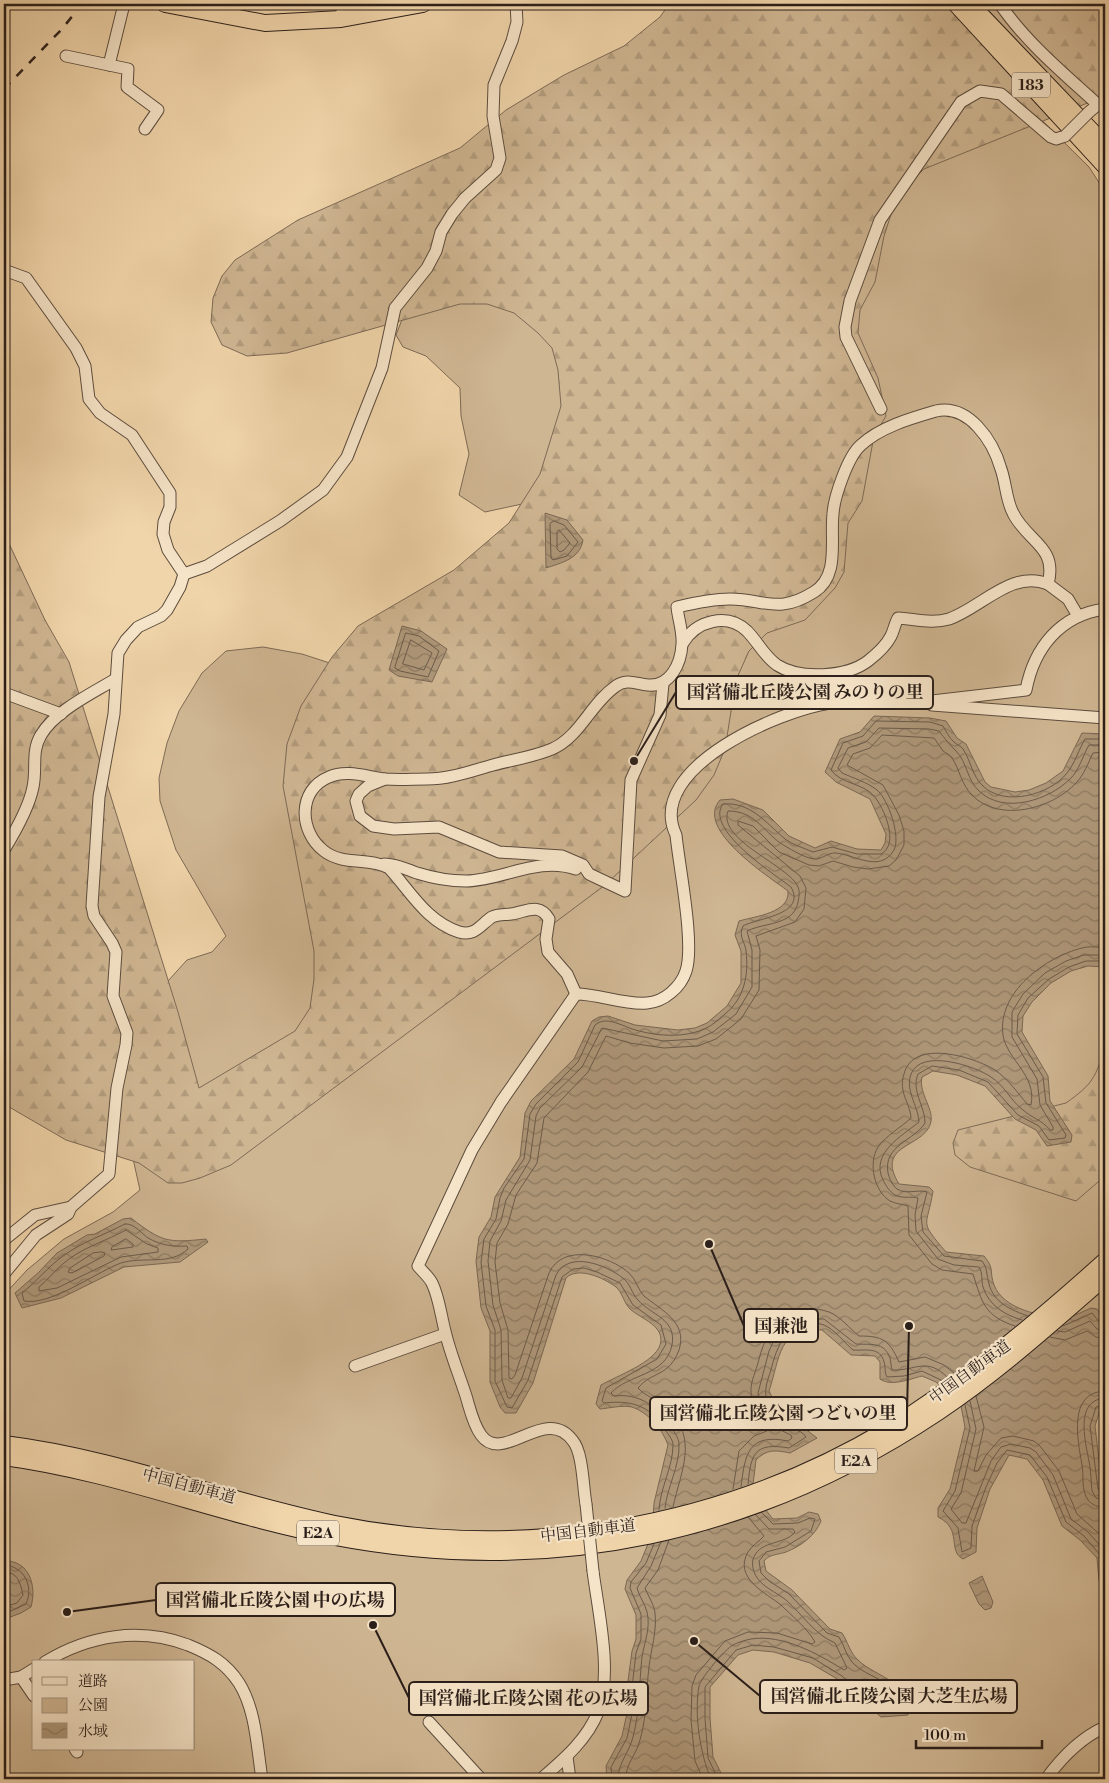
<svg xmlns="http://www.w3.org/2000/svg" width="1109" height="1783" viewBox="0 0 1109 1783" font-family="'Libre Bodoni','Noto Serif JP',serif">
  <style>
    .green { fill: #cfb692; stroke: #7d6a56; fill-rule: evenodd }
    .forest { fill: url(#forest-firs); stroke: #7d6a56 }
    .water { fill: url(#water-waves); stroke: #7a6753 }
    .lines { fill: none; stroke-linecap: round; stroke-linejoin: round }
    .shore { stroke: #6c5b4a; stroke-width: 1 }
    .minor-casing { stroke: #5c4c3e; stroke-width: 13 }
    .highway-casing { stroke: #2b1f1a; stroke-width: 18 }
    .minor { stroke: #f6e4c8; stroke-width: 11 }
    .highway { stroke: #f1d5aa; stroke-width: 16 }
    .rail { stroke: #2b1f1a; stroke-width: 2.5; stroke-dasharray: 9 9; stroke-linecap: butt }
    .minor-bridge-casing { stroke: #5c4c3e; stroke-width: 13; stroke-linecap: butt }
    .minor-bridge { stroke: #f6e4c8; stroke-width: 11 }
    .labels { text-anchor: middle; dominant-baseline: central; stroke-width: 4.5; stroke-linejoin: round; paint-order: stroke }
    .shield { fill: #f6e4c8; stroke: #685a4e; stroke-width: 1 }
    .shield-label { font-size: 15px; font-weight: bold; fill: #2b1f1a }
    .street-label { font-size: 16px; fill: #2b1f1a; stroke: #f6e4c8 }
    .leader { fill: none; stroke: #2b1f1a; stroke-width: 2 }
    .callout-dot { fill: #2b1f1a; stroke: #f6e4c8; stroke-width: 2 }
    .callout { fill: #f6e4c8; stroke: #2b1f1a; stroke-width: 2 }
    .callout-label { font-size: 18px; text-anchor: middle; font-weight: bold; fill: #2b1f1a }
  </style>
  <defs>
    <pattern id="forest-firs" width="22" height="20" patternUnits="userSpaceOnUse" patternTransform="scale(1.25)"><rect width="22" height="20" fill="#cfb692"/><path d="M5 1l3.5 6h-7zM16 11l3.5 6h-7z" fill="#b29c7d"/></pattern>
    <pattern id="water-waves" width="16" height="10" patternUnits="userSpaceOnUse" patternTransform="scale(1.25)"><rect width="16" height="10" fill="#ae9779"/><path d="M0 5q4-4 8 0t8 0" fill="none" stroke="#8e7b62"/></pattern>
  </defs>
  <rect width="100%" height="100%" fill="#f1d5aa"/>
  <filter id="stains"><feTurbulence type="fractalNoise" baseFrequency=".004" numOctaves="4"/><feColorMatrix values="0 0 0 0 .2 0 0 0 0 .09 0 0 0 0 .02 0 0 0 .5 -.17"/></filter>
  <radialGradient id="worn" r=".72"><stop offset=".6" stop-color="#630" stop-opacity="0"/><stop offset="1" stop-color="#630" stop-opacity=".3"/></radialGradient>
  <!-- green -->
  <path class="green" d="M976 55 1089 167 1105 192V1779H4V1295L27 1270 64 1239 113 1212 140 1190 127 1132 158 992 187 960 212 952 226 936 176 850 160 801 159 778 167 743 179 711 202 673 226 651 263 647 302 654 428 695 522 504 485 512 459 495 469 454 461 416 460 388 426 356 403 347 396 335 412 294ZM34 1662H194V1749H34Z"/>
  <!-- forest -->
  <g class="forest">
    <polygon points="669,4 1105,4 1105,96 924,169 897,196 884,236 875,282 860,310 858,333 878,378 886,416 874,436 862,501 848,523 844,572 835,588 805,620 767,633 749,651 736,680 725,749 714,775 696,800 605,885 231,1165 200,1178 182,1183 168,1183 139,1163 66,1140 4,1104 4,533 45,620 69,662 178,1012 199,1088 295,1031 310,1008 314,979 314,951 283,786 287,744 301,706 332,657 358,626 454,570 509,523 540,474 561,406 558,370 552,348 538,333 514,313 487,304 460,304 287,353 247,356 222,345 211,322 213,298 222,276 235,260 298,220 460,148 506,110 564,75 624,46 660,17"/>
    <path d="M1105 1046V1176L1076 1201 970 1167 955 1155 953 1143 958 1130 1066 1103C1093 1084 1096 1077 1105 1046Z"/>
  </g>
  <!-- water -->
  <g class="water">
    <path d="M545 513 567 520 583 540C580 559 561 563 546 568Z"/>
    <polygon points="402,626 421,631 447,649 432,682 398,676 389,670"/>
    <path d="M874 716 930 718 946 721 957 738 966 744 985 782 991 787 1015 792 1029 790 1046 783 1063 771 1082 733 1105 734V967L1088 966 1071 971 1051 983 1032 1002 1023 1016 1022 1032 1048 1076 1050 1101 1072 1135 1071 1142 1047 1146 1036 1130 1015 1119 985 1086 957 1075 933 1071 922 1077C918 1094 936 1110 930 1125 921 1148 875 1145 899 1184L929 1187 933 1191C927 1229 918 1219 946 1252L984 1256C995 1269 989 1271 994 1285 1004 1310 1039 1314 1062 1321L1091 1308 1097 1309 1105 1323V1409L1100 1410 1095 1426 1105 1511V1598L1099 1580 1097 1558 1080 1540 1062 1526 1043 1480 1027 1459 1009 1455 990 1489 977 1528 976 1552 963 1559C947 1551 963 1529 938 1517V1508L950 1489 965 1427 961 1406 936 1382 922 1376C910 1379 891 1387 880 1379V1362L875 1356 851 1355 822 1330C778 1325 780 1359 769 1391L783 1420 804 1428 817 1438 790 1453C775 1450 767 1449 756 1460L752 1493 773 1519 797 1518 809 1512 818 1514 821 1521C815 1536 801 1546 786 1552 777 1555 770 1554 764 1561L766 1571 792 1590 830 1629 842 1633C848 1642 850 1653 858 1660 875 1677 917 1684 908 1715L881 1717 839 1680 810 1663 774 1652 753 1650 738 1655 710 1687V1718L713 1757 724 1779H607L606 1766 622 1736 627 1713 626 1696 632 1651 636 1639V1615L625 1589 627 1580 641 1561 652 1534 654 1503 668 1445C663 1430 648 1412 632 1407 622 1405 610 1408 600 1409L596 1404 601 1385C617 1376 655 1362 660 1345 666 1326 641 1319 630 1309 624 1303 622 1292 616 1287 604 1278 578 1266 566 1278L533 1383 516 1413H505L500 1407 490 1382V1331L481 1308 476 1261 479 1237 491 1217 495 1197 520 1157 525 1113 531 1101 574 1059 592 1021 599 1017 608 1016 635 1025 678 1030 695 1028 707 1023 727 1006 741 983V951L735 935 739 921C756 916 790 913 788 891 768 876 694 829 720 800L733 799 763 810 789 836 815 848 831 841 857 849 881 850 885 843 886 834 870 799 836 782 825 772 840 739 860 732Z"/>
    <path d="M131 1218C162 1242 167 1243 206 1239L208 1242 180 1262 124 1267 61 1298 22 1308 15 1293 38 1273 57 1253 87 1235 95 1234 123 1219Z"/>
    <path d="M4 1561C29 1560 37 1585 31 1607L21 1613 5 1619Z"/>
    <polygon points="982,1576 993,1602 991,1608 985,1610 979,1604 969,1583"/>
  </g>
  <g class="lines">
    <!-- shore -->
    <g class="shore">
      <polygon points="554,521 564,525 578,542 567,556 553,560 551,558 550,524"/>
      <polygon points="559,530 570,543 564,550 560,552 557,549 557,532"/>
      <polygon points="406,633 419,636 439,651 428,677 400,671 395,668"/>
      <polygon points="411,640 432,653 424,670 403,664"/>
      <path d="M125 1224C134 1223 141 1233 148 1238 160 1245 173 1247 187 1246L188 1249C170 1266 143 1256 121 1263 96 1272 51 1306 24 1301L22 1293C35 1283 50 1265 63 1256 82 1242 104 1235 125 1224Z"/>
      <path d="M126 1230 147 1244 158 1248V1252L121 1257 57 1288 39 1291V1287C48 1280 55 1270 64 1263 81 1248 106 1241 126 1230Z"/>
      <polygon points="126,1239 133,1244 133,1247 111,1250 112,1247"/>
      <polygon points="102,1252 105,1253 104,1256 72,1273 68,1272 70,1268 93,1253"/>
      <path d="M1028 1316C1011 1310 994 1303 989 1284 986 1274 988 1269 982 1261L944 1256 923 1232 921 1216 927 1192C918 1189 906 1195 897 1189 893 1186 889 1178 888 1173 883 1145 914 1141 925 1123 925 1106 911 1091 918 1074L932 1066 959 1070 988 1082 1018 1115 1039 1126 1049 1140 1065 1138 1066 1135 1046 1103 1043 1077 1017 1034 1018 1015 1028 998 1049 979 1069 967 1086 961H1105"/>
      <path d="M1022 1320C1005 1315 989 1306 983 1287 981 1280 983 1273 979 1267L954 1265 938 1259 916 1231 915 1215 918 1198C911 1196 903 1199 895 1195 890 1192 886 1186 883 1180 870 1153 902 1136 919 1122 918 1105 905 1091 911 1074 921 1048 975 1066 991 1077 1004 1085 1011 1101 1023 1110 1032 1118 1042 1120 1050 1130H1053V1127L1040 1105 1037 1079 1012 1037V1012L1023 994 1045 973 1066 961 1084 955H1105"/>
      <path d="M1015 1326C984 1316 982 1302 973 1274L942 1270 932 1264 909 1235 908 1206C902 1204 896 1204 890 1201 874 1191 868 1163 878 1147 887 1135 900 1128 911 1118 910 1102 898 1093 904 1074 913 1038 974 1057 995 1070 1007 1078 1018 1093 1027 1104L1031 1105C1037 1075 1007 1060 1003 1035 997 992 1046 957 1082 948 1089 946 1098 947 1105 948"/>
      <polyline points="1063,1326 1092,1313 1100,1323 1105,1325"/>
      <polyline points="1057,1331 1065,1332 1090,1321 1097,1329 1105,1331"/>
      <polyline points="1050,1337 1065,1340 1087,1331 1096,1337 1105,1339"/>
      <path d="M1105 1391C1067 1392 1078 1441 1082 1465 1084 1476 1081 1490 1088 1500 1092 1505 1098 1507 1105 1508"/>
      <polyline points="976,1396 984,1427 974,1471 978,1471 986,1455 1001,1438 1013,1436 1034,1441 1040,1446 1059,1471 1077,1514 1105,1539"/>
      <path d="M1105 1398C1072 1400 1087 1447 1090 1467 1091 1474 1091 1483 1092 1491L1096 1498 1105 1500"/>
      <polyline points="970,1401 976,1429 961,1493 951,1509 962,1523 966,1523 991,1461 1001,1447 1011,1444 1030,1448 1036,1452 1053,1475 1071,1519 1088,1532 1105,1551"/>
      <polyline points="965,1405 970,1428 955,1491 943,1511 958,1528 962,1552 971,1548 972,1526 986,1487 997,1463 1007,1450 1030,1455 1047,1477 1066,1522 1084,1536 1101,1556 1105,1585"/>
      <polyline points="1105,1405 1096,1407 1090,1426 1098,1489 1101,1493 1105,1494"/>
      <path d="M748 1484C751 1454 754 1442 789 1448L806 1437C801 1428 787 1430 780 1423 774 1418 769 1407 767 1400 763 1388 769 1378 772 1366 778 1342 792 1314 824 1325 834 1329 845 1343 853 1350 865 1351 880 1346 884 1362 886 1367 884 1372 887 1377L904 1376 922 1371 943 1381"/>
      <path d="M741 1487C745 1454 748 1433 788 1441L792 1438 791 1435 774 1427 762 1406 758 1393 769 1351 778 1331 797 1319H824L856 1344C870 1345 884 1341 890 1358 891 1362 891 1367 892 1370 916 1371 927 1356 948 1378"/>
      <path d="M733 1489 739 1451 754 1436 767 1431C763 1418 752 1407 751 1392 750 1382 757 1369 759 1359 767 1326 792 1299 829 1312 840 1316 850 1329 859 1336 883 1336 889 1340 899 1362L925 1357 944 1365 954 1373"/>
      <path d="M673 1507C681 1470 699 1439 667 1408 658 1400 645 1396 638 1388 652 1371 669 1377 679 1350 688 1322 661 1310 644 1296 638 1290 636 1279 629 1273 610 1256 563 1242 549 1273L515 1375 512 1379 509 1378 508 1330 500 1303 495 1262 497 1243 508 1224 516 1195 537 1163 544 1118 588 1072 606 1036 630 1043 664 1048 698 1046 716 1039 741 1019 759 990 760 950 756 936 795 922 804 909 806 888 800 876 738 825V821L753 826 779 852 809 865 819 866 833 861 853 867 868 869 889 866 896 860 904 845V831L899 815 883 785 847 765 853 754 870 748 882 735 934 738C937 742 940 747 943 751 946 753 950 755 952 758 960 770 961 784 972 795 999 823 1052 809 1076 783 1084 775 1088 763 1093 753L1105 752"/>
      <path d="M665 1508C667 1487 680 1466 679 1444 679 1438 674 1432 671 1427 657 1406 639 1393 614 1396L611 1393C628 1374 666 1376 672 1345 677 1319 651 1315 638 1300 632 1294 630 1283 623 1278 606 1265 569 1250 556 1275L522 1378 511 1398H508L502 1380 501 1330 493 1305 488 1261 490 1241 501 1221 506 1200 530 1160 536 1116 540 1108 582 1067 602 1028 663 1041 697 1039 713 1032 736 1014 752 987V950L747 931C759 925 775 925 787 918 793 915 797 908 798 902 799 897 800 892 798 887 790 866 717 840 728 811 757 811 764 834 785 846 792 850 808 860 817 859 823 858 828 853 835 853 854 854 880 874 894 850 901 836 888 799 877 790 867 782 853 778 842 773L838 768 848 748 866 742 879 728 929 729 939 731C945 739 950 745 956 751 967 762 967 780 979 791 1004 815 1049 800 1070 779 1079 771 1083 755 1089 745H1105"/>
      <path d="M659 1510C660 1488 673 1467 673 1445 673 1439 667 1433 664 1428 649 1405 631 1400 604 1403L602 1401 606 1388 657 1359 666 1344 661 1325 633 1305 620 1283 597 1272 584 1268 573 1269 562 1277 528 1380 512 1408 507 1407 495 1381V1330L486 1306 481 1262 484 1239 496 1219 500 1198 504 1188 524 1159 530 1114 536 1104 578 1062 595 1025C599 1022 602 1021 606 1021 614 1021 624 1026 632 1029 651 1035 676 1038 696 1032 708 1029 716 1022 725 1014 744 999 749 975 746 951 745 941 738 937 743 926 757 918 807 915 791 887 774 874 704 829 723 804 751 802 765 822 785 839 793 845 804 848 813 852L832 847 857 854H881C900 844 884 808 874 796 863 783 841 784 831 770L843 743 863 736 876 721 930 722 943 726C946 731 949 738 954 742 957 745 961 746 963 749 971 761 972 776 983 786 1004 807 1050 795 1067 773 1075 763 1079 749 1085 739H1105"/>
      <path d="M4 1565C24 1566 34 1586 26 1604L4 1614"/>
      <path d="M4 1572C18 1572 20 1582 23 1595L17 1603 4 1607"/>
      <polygon points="866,1682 884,1688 897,1702 897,1705 886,1706 863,1686 863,1683"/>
      <polyline points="612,1779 611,1767 627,1738 632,1714 631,1696 636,1653 641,1639 641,1614 630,1588 631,1582 646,1563 654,1544"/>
      <path d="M618 1779C618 1763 629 1753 633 1737 640 1711 639 1684 642 1657 644 1643 651 1628 647 1612 645 1604 639 1596 637 1588L651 1566 661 1542"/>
      <path d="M626 1779C625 1764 637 1754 640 1740 647 1716 646 1691 649 1667 651 1649 657 1632 655 1613 654 1604 648 1596 645 1588L658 1570 669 1540"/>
      <path d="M703 1779 695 1761 691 1720 692 1686 696 1675 725 1641 748 1632 777 1633 812 1644 815 1642C808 1629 791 1615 781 1605 766 1593 733 1578 748 1552 752 1545 759 1542 764 1536L748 1517"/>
      <path d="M711 1779C700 1754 694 1714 699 1686 700 1679 726 1648 733 1645 738 1642 746 1640 751 1639 783 1634 818 1654 844 1670L847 1668 835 1643C814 1634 803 1615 786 1600 776 1592 762 1587 756 1576 753 1571 751 1562 754 1557 761 1540 785 1545 795 1532L793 1529H769L755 1514"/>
      <path d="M718 1779 708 1758 705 1718V1687L736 1650 753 1645 774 1647 813 1658 842 1676 883 1712H903L906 1706C900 1681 867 1679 852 1662 846 1655 844 1645 839 1637L827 1633 789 1594 769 1581 761 1573 759 1561 766 1552 785 1547 811 1531 815 1519 810 1518 798 1523 773 1524 761 1512"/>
    </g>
    <!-- minor casing -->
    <g class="minor-casing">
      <g id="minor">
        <path d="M1000 4C1025 41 1062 72 1095 102V107L1089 112"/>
        <polyline points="341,19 343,4"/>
        <polyline points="66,56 128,69 127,87 158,110 145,129"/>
        <polyline points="109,65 124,4"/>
        <polyline points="4,270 26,278 76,348 85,366 89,399 100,413 132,435 170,493 170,507 164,522 163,534 168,550 184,574 180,587 167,610 161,616 138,627 126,640 118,653 114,714 99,797 92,906 94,916 112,943 116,952 113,996 127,1033 126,1045 117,1088 109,1174 71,1207"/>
        <polyline points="881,409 846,337 845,327 850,301 880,220 961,102 980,91 1001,94 1051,137 1056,139 1065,136"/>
        <polyline points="184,574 207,566 280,521 323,490 347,457 382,368 395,308 427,268 436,251 441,232 452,214 465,198 496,170 500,158 493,116 494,85 512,41 517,22 516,4"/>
        <path d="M683 643C696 621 727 612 747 631 758 642 764 656 777 665 800 680 847 677 868 661 877 654 886 646 891 636 894 630 895 623 898 618 915 619 932 624 949 619 981 608 1012 569 1048 584"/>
        <polyline points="4,693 61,714"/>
        <path d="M932 701 1026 690C1034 648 1060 615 1105 609"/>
        <polyline points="385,779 368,786 359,794 356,801 360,816 373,826 394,829 439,827 499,852 562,856 583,865 589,874 625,891 631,780 660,715 663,684"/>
        <path d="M4 850C15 832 29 808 33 787 37 769 31 751 41 735 55 711 91 694 114 680"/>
        <path d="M384 864C396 864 406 869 417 873 433 878 450 881 466 881 504 880 538 856 576 869"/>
        <path d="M576 994 567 974 548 952 546 939 549 919C539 902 526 912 511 914 505 915 498 914 492 917 481 924 475 937 459 932 426 921 411 892 389 868 369 857 343 866 324 851 299 832 297 790 329 777 347 769 367 777 385 779 399 780 413 779 427 779 450 779 471 771 493 765 512 760 533 757 552 749 580 737 591 703 616 686 627 678 636 684 648 685 670 687 681 664 682 644 683 632 678 618 677 607 694 603 712 599 730 599 765 599 777 615 814 592 840 576 830 540 833 514 834 497 848 456 861 445 880 427 912 418 936 411 969 404 993 441 1001 469 1006 483 1006 500 1013 513 1027 542 1058 546 1048 584L1068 599 1078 616"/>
        <path d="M576 994C600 994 623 1005 647 1003 664 1002 681 987 686 971 695 944 679 866 676 835 644 768 781 710 830 703 861 698 894 705 925 701L932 705 1105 718"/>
        <path d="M576 994 501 1102 472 1150 418 1266C422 1271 429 1277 432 1283 439 1297 441 1316 445 1331 450 1353 459 1374 466 1396 470 1409 473 1424 481 1435 503 1466 546 1403 573 1441 583 1453 583 1488 586 1504"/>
        <polyline points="4,1240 35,1215 71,1207 68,1214 36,1235 4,1274"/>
        <polyline points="355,1366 445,1334"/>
        <path d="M45 1662C89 1635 140 1627 188 1645 210 1654 226 1663 239 1683 256 1710 257 1748 262 1779"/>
        <polyline points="21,1677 34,1696"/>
        <polyline points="4,1680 21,1677 34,1669"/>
        <polyline points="429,1722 481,1779"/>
        <polyline points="75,1749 77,1752"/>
        <polyline points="567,1757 570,1779"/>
        <path d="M541 1779C563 1760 587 1740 598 1712 613 1674 598 1611 593 1571"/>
        <path d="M1046 1779C1062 1757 1080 1738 1105 1727"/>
      </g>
    </g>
    <!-- highway casing -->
    <g class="highway-casing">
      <g id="highway">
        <polyline points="165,4 265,23 341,19 423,4"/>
        <polyline points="956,4 1105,166"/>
        <polyline points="979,13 1105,145"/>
        <path d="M4 1444C117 1458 224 1501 335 1524 524 1562 722 1528 888 1429 967 1381 1037 1322 1105 1261"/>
        <path d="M4 1457C117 1472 223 1516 335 1537 551 1578 755 1534 938 1412 998 1372 1051 1324 1105 1277"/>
      </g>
    </g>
    <!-- minor -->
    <use href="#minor" class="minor"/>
    <!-- highway -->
    <use href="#highway" class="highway"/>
    <!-- rail -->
    <polyline class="rail" points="4,89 62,29 82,4"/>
    <!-- minor-bridge casing -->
    <g class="minor-bridge-casing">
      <g id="minor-bridge">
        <polyline points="1065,136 1089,112"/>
        <polyline points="586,1504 593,1571"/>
      </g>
    </g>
    <!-- minor-bridge -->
    <use href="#minor-bridge" class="minor-bridge"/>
  </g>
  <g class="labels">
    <!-- shield labels -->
    <g class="shield">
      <rect x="1012" y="72.5" width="38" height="25" rx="4"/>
      <rect x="835" y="1448.5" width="42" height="25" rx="4"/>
      <rect x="297" y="1520.5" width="42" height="25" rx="4"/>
    </g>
    <g class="shield-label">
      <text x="1031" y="85">183</text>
      <text x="856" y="1461">E2A</text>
      <text x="318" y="1533">E2A</text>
    </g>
    <!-- street labels -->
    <g class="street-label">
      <text transform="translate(970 1372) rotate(-36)">中国自動車道</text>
      <text transform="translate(189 1486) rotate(15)">中国自動車道</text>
      <text transform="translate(588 1531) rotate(-7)">中国自動車道</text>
    </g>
  </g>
  <!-- callouts -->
  <path class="leader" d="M634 761L676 692M709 1244L744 1326M909 1326L907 1413M67 1612L156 1600M694 1641L760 1696M373 1625L409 1698"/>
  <g class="callout-dot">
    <circle cx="634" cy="761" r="5"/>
    <circle cx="709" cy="1244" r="5"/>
    <circle cx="909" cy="1326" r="5"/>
    <circle cx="67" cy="1612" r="5"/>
    <circle cx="694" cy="1641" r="5"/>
    <circle cx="373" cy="1625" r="5"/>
  </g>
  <g class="callout">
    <rect x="676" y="676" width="257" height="33" rx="5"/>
    <rect x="744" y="1309" width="74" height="33" rx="5"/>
    <rect x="650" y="1397" width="257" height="33" rx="5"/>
    <rect x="156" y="1583" width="239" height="33" rx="5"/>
    <rect x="760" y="1680" width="257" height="33" rx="5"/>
    <rect x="409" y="1682" width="239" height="33" rx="5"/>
  </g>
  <g class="callout-label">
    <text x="805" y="698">国営備北丘陵公園 みのりの里</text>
    <text x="781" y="1332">国兼池</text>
    <text x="778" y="1419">国営備北丘陵公園 つどいの里</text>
    <text x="275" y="1606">国営備北丘陵公園 中の広場</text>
    <text x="889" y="1702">国営備北丘陵公園 大芝生広場</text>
    <text x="528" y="1704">国営備北丘陵公園 花の広場</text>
  </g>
  <!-- margin -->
  <rect width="1109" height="1783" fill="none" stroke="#f1d5aa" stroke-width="20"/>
  <rect x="5" y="5" width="1099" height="1773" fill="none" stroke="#2b1f1a" stroke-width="2.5"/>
  <rect x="10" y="10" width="1089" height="1763" fill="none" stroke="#2b1f1a"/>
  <!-- legend -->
  <rect x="32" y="1660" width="162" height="90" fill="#f6e4c8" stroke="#a59582"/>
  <rect x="42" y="1677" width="25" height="8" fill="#f6e4c8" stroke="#a59582"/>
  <text x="78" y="1686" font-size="15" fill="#2b1f1a">道路</text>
  <rect x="42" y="1698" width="25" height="15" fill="#cfb692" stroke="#a59582"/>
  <text x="78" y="1710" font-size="15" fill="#2b1f1a">公園</text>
  <rect x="42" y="1723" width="25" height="15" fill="url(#water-waves)" stroke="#a59582"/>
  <text x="78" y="1736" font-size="15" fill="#2b1f1a">水域</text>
  <!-- scale -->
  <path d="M916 1740v8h126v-8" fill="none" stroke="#2b1f1a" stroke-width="2.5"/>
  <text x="924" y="1740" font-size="15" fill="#2b1f1a" stroke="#f6e4c8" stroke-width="4" paint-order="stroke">100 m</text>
  <rect width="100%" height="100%" filter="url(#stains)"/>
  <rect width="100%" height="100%" fill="url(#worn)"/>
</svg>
